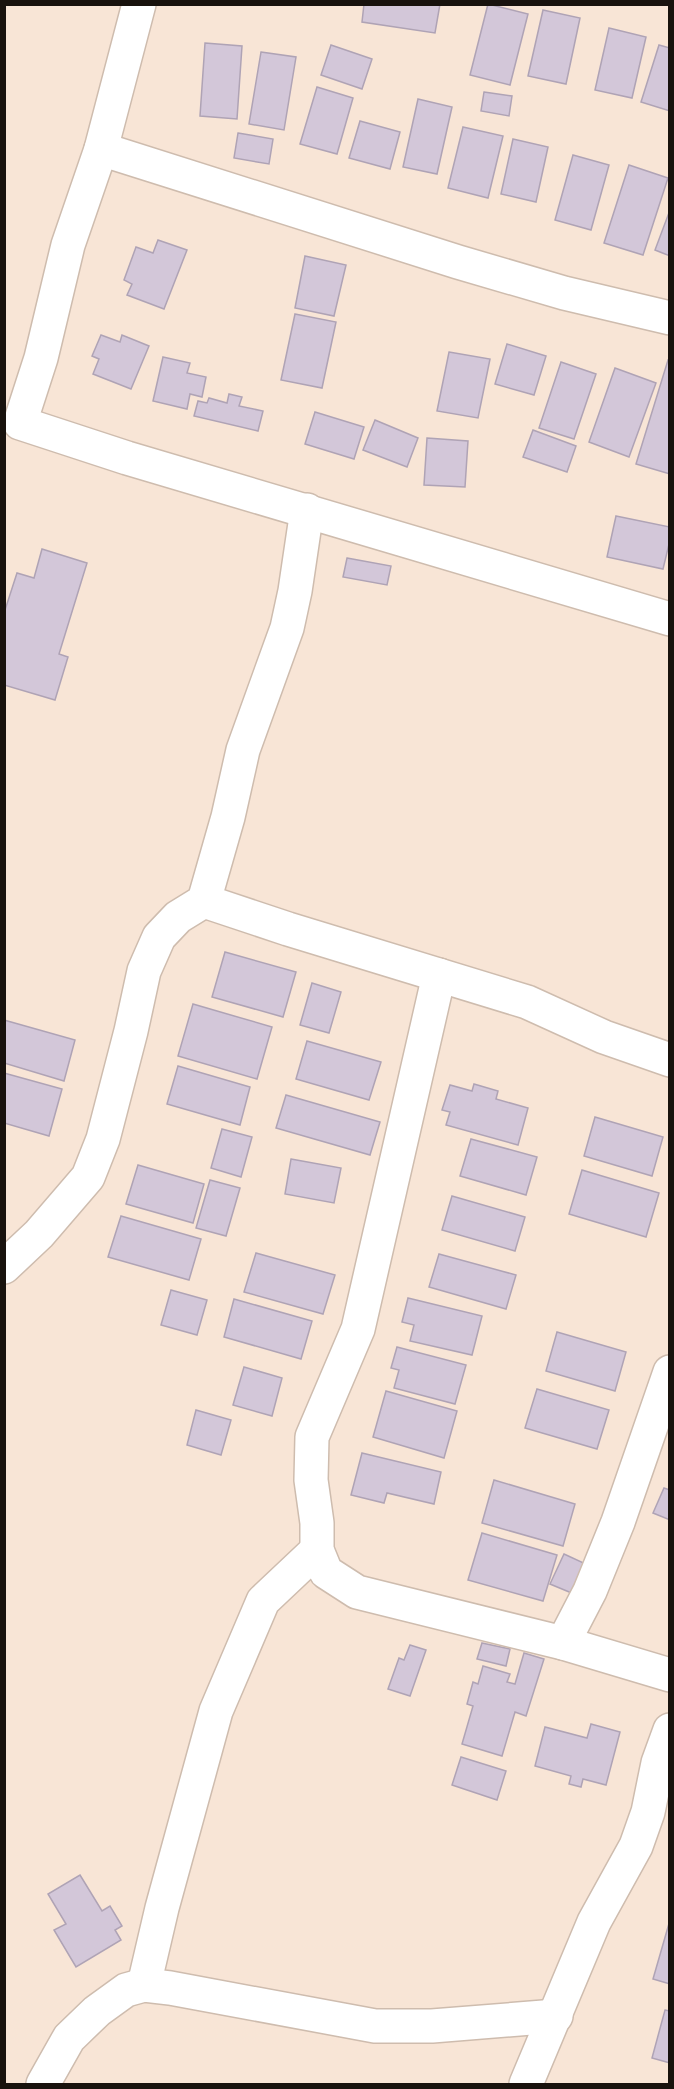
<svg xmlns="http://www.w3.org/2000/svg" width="674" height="2089" viewBox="0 0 674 2089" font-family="'Golos Text',sans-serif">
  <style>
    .building { fill: #d3c7d9; stroke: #afa3b5; stroke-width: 1.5 }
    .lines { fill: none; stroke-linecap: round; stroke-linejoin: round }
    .minor-casing { stroke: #cebcae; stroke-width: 36 }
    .minor { stroke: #fff; stroke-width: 33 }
  </style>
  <rect width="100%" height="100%" fill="#f8e5d6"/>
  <!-- building -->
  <g class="building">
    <polygon points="364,4 440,4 435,33 362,22"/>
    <polygon points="488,4 528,14 510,85 470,75"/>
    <polygon points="543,10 580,18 566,84 528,76"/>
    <polygon points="609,28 646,37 632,98 595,90"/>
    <polygon points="205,43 242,46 237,119 200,116"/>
    <polygon points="331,45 372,59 362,89 321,75"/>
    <polygon points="659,45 670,48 670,111 641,102"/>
    <polygon points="261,52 296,57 284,130 249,124"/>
    <polygon points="317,87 353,98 337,154 300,144"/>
    <polygon points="484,92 512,96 509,116 481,111"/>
    <polygon points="418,99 452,107 437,174 403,167"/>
    <polygon points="360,121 400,132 390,169 349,158"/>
    <polygon points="463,127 503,136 488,198 448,188"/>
    <polygon points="238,133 273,139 269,164 234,158"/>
    <polygon points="513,139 548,147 536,202 501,194"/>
    <polygon points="573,155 609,165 591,230 555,220"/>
    <polygon points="629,165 668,178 643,255 604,243"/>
    <polygon points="670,210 670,256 655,250"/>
    <polygon points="158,240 187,250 164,309 127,295 132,284 124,280 136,247 153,253"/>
    <polygon points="305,256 346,265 334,316 295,308"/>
    <polygon points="295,314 336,322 322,388 281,380"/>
    <polygon points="101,335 120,342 122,335 149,346 131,389 93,374 99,359 92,356"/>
    <polygon points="507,344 546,356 534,395 495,384"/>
    <polygon points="449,352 490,359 478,418 437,411"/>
    <polygon points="163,357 190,363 187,373 206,377 202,397 190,394 187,409 153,401"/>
    <polygon points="668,360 670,361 670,474 636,464"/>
    <polygon points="561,362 596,374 574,439 539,428"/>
    <polygon points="615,368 656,383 629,457 589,442"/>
    <polygon points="229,394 242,397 239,406 263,411 258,431 194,416 198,401 207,403 209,398 227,403"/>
    <polygon points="315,412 364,427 354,459 305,444"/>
    <polygon points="375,420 418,438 407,467 363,450"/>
    <polygon points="533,430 576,446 567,472 523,457"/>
    <polygon points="427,438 468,441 465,487 424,485"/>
    <polygon points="616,516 670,527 670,540 663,569 607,557"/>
    <polygon points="42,549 87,563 59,654 68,657 55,700 4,685 4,613 17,573 34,578"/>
    <polygon points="347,558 391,566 387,585 343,577"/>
    <polygon points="225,952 296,972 283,1017 212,997"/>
    <polygon points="312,983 341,992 329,1033 300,1025"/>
    <polygon points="193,1004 272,1027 257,1079 178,1056"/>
    <polygon points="4,1020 75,1040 64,1081 4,1063"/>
    <polygon points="307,1041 381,1062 369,1100 296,1079"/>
    <polygon points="178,1066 250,1087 240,1125 167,1104"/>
    <polygon points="4,1073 62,1089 49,1136 4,1123"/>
    <polygon points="474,1084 498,1091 496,1099 528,1108 518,1145 446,1125 450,1112 442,1110 450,1085 472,1091"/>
    <polygon points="286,1095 380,1122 370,1155 276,1128"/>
    <polygon points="595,1117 663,1137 652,1176 584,1156"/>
    <polygon points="222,1129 252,1137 241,1177 211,1168"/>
    <polygon points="471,1139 537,1157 526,1195 460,1176"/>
    <polygon points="291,1159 341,1168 334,1203 285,1194"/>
    <polygon points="138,1165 204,1184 193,1223 126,1204"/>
    <polygon points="582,1170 659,1193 646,1237 569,1214"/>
    <polygon points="210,1180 240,1188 226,1236 196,1228"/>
    <polygon points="452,1196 525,1217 515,1251 442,1230"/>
    <polygon points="121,1216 201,1239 189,1280 108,1257"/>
    <polygon points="256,1253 335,1275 323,1314 244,1292"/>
    <polygon points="439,1254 516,1275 506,1309 429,1287"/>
    <polygon points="171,1290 207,1300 197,1335 161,1325"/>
    <polygon points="408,1298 482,1316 472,1355 410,1341 414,1325 402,1322"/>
    <polygon points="234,1299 312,1321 301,1359 224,1337"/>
    <polygon points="557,1332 626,1352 615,1391 546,1371"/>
    <polygon points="397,1347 466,1365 455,1404 394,1388 399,1370 391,1368"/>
    <polygon points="244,1367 282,1378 272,1416 233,1405"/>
    <polygon points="537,1389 609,1410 597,1449 525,1428"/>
    <polygon points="386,1391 457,1411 444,1458 373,1437"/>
    <polygon points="196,1410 231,1420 221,1455 187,1445"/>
    <polygon points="362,1453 441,1472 434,1504 387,1493 384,1503 351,1495"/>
    <polygon points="494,1480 575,1504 563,1546 482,1523"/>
    <polygon points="664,1488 670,1490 670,1520 653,1513"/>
    <polygon points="482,1533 557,1555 543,1601 468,1580"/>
    <polygon points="564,1554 588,1565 574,1594 550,1584"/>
    <polygon points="482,1643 510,1649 506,1666 477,1659"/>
    <polygon points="410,1645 426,1650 410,1696 388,1689 399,1658 404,1660"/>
    <polygon points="524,1653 544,1659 526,1716 515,1712 502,1756 462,1744 473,1706 467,1704 473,1682 478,1684 483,1666 510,1674 507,1682 515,1684"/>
    <polygon points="591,1724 620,1732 606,1785 583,1779 581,1787 569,1784 571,1776 535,1766 545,1727 587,1738"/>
    <polygon points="461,1757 506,1771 497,1800 452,1785"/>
    <polygon points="80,1875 102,1911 110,1906 122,1926 115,1930 121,1940 76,1967 54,1930 66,1924 48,1894"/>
    <polygon points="670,1920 670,1984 653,1979"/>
    <polygon points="665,2010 670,2011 670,2063 652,2058"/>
  </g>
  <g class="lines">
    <!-- minor casing -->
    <g class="minor-casing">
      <g id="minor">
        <polyline points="139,4 101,149 68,245 41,358 20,423 127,458 670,619"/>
        <polyline points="101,149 458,262 564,293 670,318"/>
        <polyline points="204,901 288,929 527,1002 604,1037 670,1060"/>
        <polyline points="439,975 358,1329 312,1437 311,1480 317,1523 317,1550 326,1572 357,1592 563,1643 590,1591 618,1522 670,1372"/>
        <polyline points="4,1267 39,1234 88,1177 103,1139 131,1031 144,971 159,937 178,917 204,901 228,817 243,750 287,628 295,591 307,510"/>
        <polyline points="563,1643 670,1675"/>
        <polyline points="144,1985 162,1908 216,1711 263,1601 317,1550"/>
        <polyline points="43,2084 69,2038 97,2011 126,1990 144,1985 170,1988 375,2026 432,2026 556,2016"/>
        <polyline points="526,2084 594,1922 636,1846 648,1812 658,1763 670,1730"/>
      </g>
    </g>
    <!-- minor -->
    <use href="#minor" class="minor"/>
  </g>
  <!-- border -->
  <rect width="674" height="2089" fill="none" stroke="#18120d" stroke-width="12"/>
</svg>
